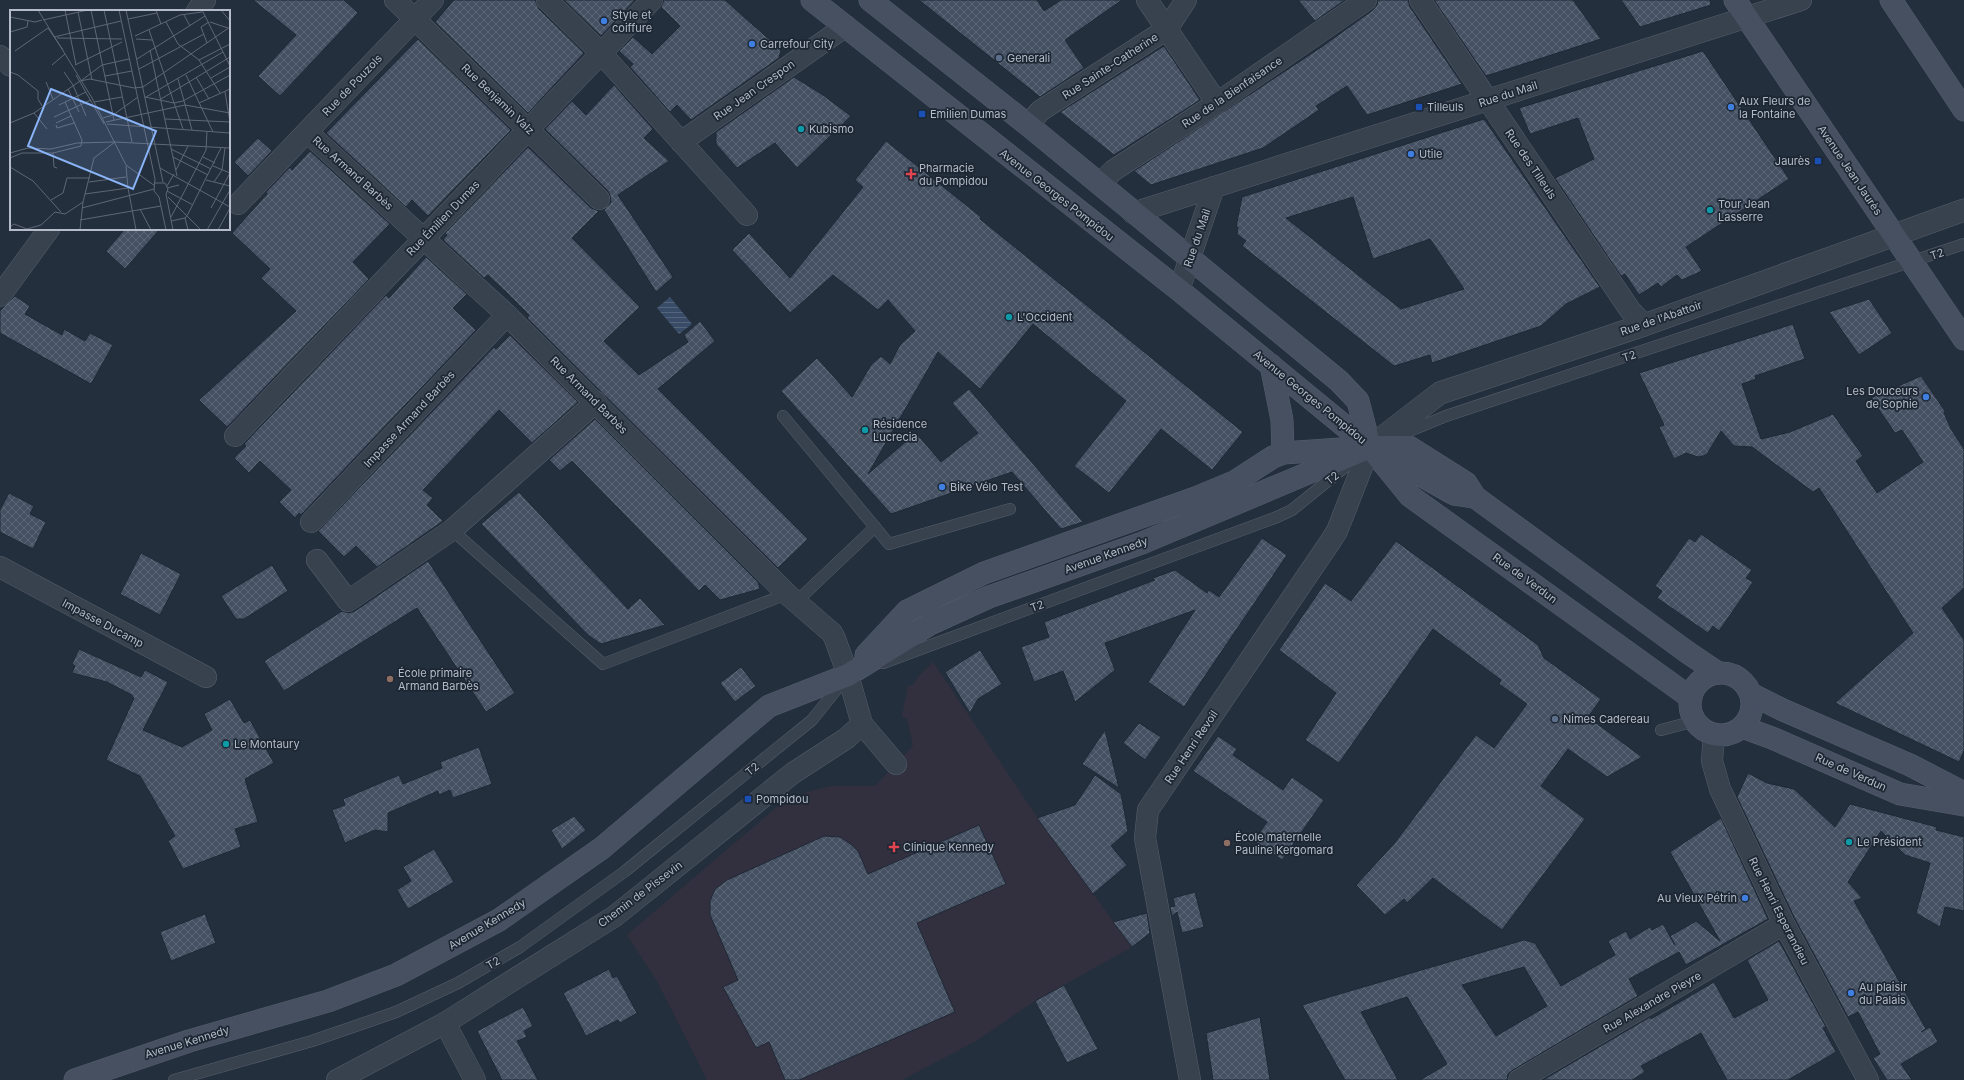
<svg xmlns="http://www.w3.org/2000/svg" width="1964" height="1080" viewBox="0 0 1964 1080" font-family="Inter,sans-serif">
  <style>
    .medical { fill: #32303f }
    .water { fill: url(#water-rules) }
    .building { fill: url(#building-cross-hatch); stroke: #1f2835; fill-rule: evenodd }
    .lines { fill: none; stroke-linecap: round; stroke-linejoin: round }
    .service-casing { stroke: #565f6c; stroke-width: 12 }
    .minor-casing { stroke: #565f6c; stroke-width: 22 }
    .tertiary-casing { stroke: #565f6c; stroke-width: 23 }
    .secondary-casing { stroke: #565f6c; stroke-width: 23 }
    .service { stroke: #38414e; stroke-width: 11 }
    .minor { stroke: #38414e; stroke-width: 21 }
    .tertiary { stroke: #38414e; stroke-width: 22 }
    .secondary { stroke: #465061; stroke-width: 22 }
    .shop-dot { fill: #3f7fe0; stroke: #1d2633; stroke-width: 1.5 }
    .service-dot { fill: #5c6f8a; stroke: #1d2633; stroke-width: 1.5 }
    .transit-dot { fill: #1a4fb4; stroke: #1d2633; stroke-width: 1.5 }
    .culture-dot { fill: #0f9aa8; stroke: #1d2633; stroke-width: 1.5 }
    .health-dot { fill: #e0444e; stroke: #1d2633; stroke-width: 1.5 }
    .education-dot { fill: #8d6e63; stroke: #1d2633; stroke-width: 1.5 }
    .labels { text-anchor: middle; dominant-baseline: central; stroke-width: 3.5; stroke-linejoin: round; paint-order: stroke }
    .poi-label { font-size: 11px; fill: #b4bcc9; stroke: #1d2633; text-anchor: start }
    .street-label { font-size: 11px; fill: #b4bcc9; stroke: #1d2633 }
    .inset-road { fill: none; stroke: #5e6776; stroke-width: 1 }
    .view { fill: #8ab4f8; fill-opacity: 0.15; stroke: #8ab4f8; stroke-width: 2 }
    .inset-edge { fill: none; stroke: #b4bcc9; stroke-width: 2 }
  </style>
  <defs>
    <pattern id="water-rules" width="6" height="5" patternUnits="userSpaceOnUse"><rect width="6" height="5" fill="#394c67"/><path d="M0 2.5h6" fill="none" stroke="#53647b"/></pattern>
    <pattern id="building-cross-hatch" width="8" height="8" patternUnits="userSpaceOnUse"><rect width="8" height="8" fill="#455162"/><path d="M0 0l8 8M0 8l8-8" fill="none" stroke="#5d6877"/></pattern>
  </defs>
  <rect width="100%" height="100%" fill="#242f3e"/>
  <!-- medical -->
  <polygon class="medical" points="933,662 1039,820 1132,947 1035,1001 976,1041 902,1080 707,1080 657,981 627,935 778,806 810,791 832,786 875,786 913,746 907,718 902,717 908,685 912,686 918,677"/>
  <!-- water -->
  <polygon class="water" points="670,297 692,324 679,334 657,308"/>
  <!-- building -->
  <g class="building">
    <polygon points="253,0 344,0 358,13 280,96 258,76 296,35"/>
    <polygon points="454,0 535,0 539,9 584,53 528,113 435,22"/>
    <polygon points="564,0 635,0 601,36"/>
    <polygon points="664,0 725,0 781,50 779,58 691,120 677,105 670,112 630,67 633,64 619,51 633,37 652,54 680,26 661,7"/>
    <polygon points="919,0 1037,0 1044,11 1061,0 1122,0 1065,40 1084,68 1040,97"/>
    <polygon points="1298,0 1345,0 1315,21"/>
    <polygon points="1378,0 1408,0 1410,7 1462,84 1367,115 1347,86 1316,106 1319,110 1263,148 1151,185 1134,171 1320,48 1373,10 1377,5"/>
    <polygon points="1434,0 1573,0 1601,39 1486,76"/>
    <polygon points="1621,0 1710,0 1711,5 1640,27"/>
    <polygon points="418,39 511,130 428,216 412,200 406,207 326,133"/>
    <polygon points="1164,46 1200,100 1114,155 1060,112"/>
    <polygon points="1703,51 1789,179 1686,247 1702,271 1682,280 1677,275 1661,287 1658,283 1639,295 1625,274 1621,276 1555,178 1594,159 1578,118 1530,134 1519,108"/>
    <polygon points="794,77 823,95 851,116 797,168 775,143 737,168 716,144 716,132"/>
    <polygon points="614,85 653,129 644,138 669,161 618,195 673,277 656,292 604,210 611,202 610,195 608,191 545,129 572,101 586,115"/>
    <path d="M1484 119 1600 287 1566 304 1541 326 1432 363 1430 355 1394 366 1242 246 1246 241 1237 234 1238 227H1236L1242 197ZM1353 197 1373 259 1430 239 1464 289 1401 309 1286 218Z"/>
    <polygon points="258,138 272,151 248,176 234,162"/>
    <polygon points="886,141 981,217 980,219 1243,432 1212,470 1161,429 1109,493 1074,466 1126,401 1033,324 980,389 938,352 868,474 916,433 941,462 978,433 952,403 969,389 1083,522 1061,529 1012,472 891,514 781,391 817,358 852,397 871,365 881,356 890,364 900,345 915,331 888,300 878,310 833,275 790,313 732,250 749,233 790,278 863,187 855,180"/>
    <polygon points="528,147 591,208 599,211 572,238 640,307 604,341 639,375 688,342 684,335 700,321 715,341 658,389 808,539 778,568 527,318 529,315 507,293 488,275 484,278 443,240 447,235 445,233"/>
    <polygon points="310,151 390,224 353,262 369,279 227,427 199,400 296,311 261,278 270,269 232,233 267,194 266,192 290,167 292,170"/>
    <polygon points="125,229 160,229 125,269 106,251"/>
    <polygon points="426,257 467,294 453,308 476,330 301,515 299,513 295,518 279,502 291,490 260,461 249,473 234,458 246,446 244,444 386,295 389,298"/>
    <polygon points="15,296 30,306 25,314 62,335 64,329 85,341 90,333 113,345 91,384 0,333 0,311"/>
    <polygon points="1869,299 1892,333 1859,355 1829,312"/>
    <polygon points="1793,324 1805,359 1755,376 1756,379 1742,384 1761,439 1790,432 1833,414 1863,456 1856,461 1877,493 1923,462 1902,430 1895,433 1871,398 1921,376 1945,411 1944,413 1951,429 1964,449 1964,588 1942,608 1964,640 1964,751 1959,762 1835,703 1913,633 1819,488 1813,492 1752,447 1734,446 1721,431 1707,454 1703,456 1698,457 1686,453 1674,459 1659,427 1664,425 1639,373"/>
    <polygon points="510,335 578,402 532,443 499,410 423,490 433,498 427,505 443,521 377,567 356,546 344,557 318,531 494,347 496,349"/>
    <polygon points="595,419 758,582 760,589 720,600 705,585 699,591 572,461 560,471 549,460"/>
    <polygon points="519,492 628,609 640,598 665,625 601,644 588,635 481,524"/>
    <polygon points="9,493 34,506 30,514 46,522 33,549 0,532 0,510"/>
    <polygon points="1701,534 1752,570 1746,578 1753,582 1719,631 1713,626 1708,633 1657,598 1662,591 1655,586 1689,538 1695,542"/>
    <polygon points="1262,538 1287,555 1184,707 1148,682 1195,610 1105,643 1115,670 1075,702 1063,671 1034,682 1021,647 1049,637 1044,622 1155,580 1153,578 1175,570 1207,593 1209,590 1219,597"/>
    <polygon points="1396,541 1538,645 1544,658 1601,699 1588,717 1642,757 1607,777 1568,749 1541,786 1585,819 1502,930 1433,878 1407,903 1404,899 1385,915 1356,885 1394,844 1476,735 1494,748 1527,704 1499,684 1501,680 1433,629 1339,763 1305,740 1336,693 1279,650 1325,583 1351,601"/>
    <polygon points="141,553 181,574 160,615 120,594"/>
    <polygon points="428,561 515,693 486,712 417,608 284,691 264,661 342,611 349,613 355,611"/>
    <polygon points="272,565 288,591 244,619 236,619 221,596"/>
    <polygon points="79,649 141,677 145,670 168,682 143,730 182,747 212,730 204,714 230,699 244,723 250,720 274,763 245,779 258,822 235,829 241,847 183,869 168,841 175,836 140,776 106,760 134,698 132,696 132,695 107,682 72,673 75,666 72,664"/>
    <polygon points="980,650 1002,684 978,699 970,713 945,672"/>
    <polygon points="741,667 756,686 735,702 720,683"/>
    <polygon points="1139,723 1161,737 1145,760 1123,743"/>
    <polygon points="1105,730 1119,788 1082,764"/>
    <polygon points="1218,736 1237,749 1233,755 1283,790 1292,777 1324,800 1282,860 1254,841 1267,822 1193,771"/>
    <polygon points="479,747 492,784 453,798 450,790 439,795 438,791 388,813 388,832 375,830 345,843 332,810 345,805 343,799 399,775 403,784 442,768 440,762"/>
    <polygon points="1748,773 1767,783 1794,789 1835,827 1850,804 1937,827 1936,830 1964,837 1964,911 1945,907 1940,927 1916,913 1930,863 1905,855 1881,831 1848,882 1862,898 1854,901 1926,1029 1921,1032 1930,1027 1938,1042 1901,1064 1912,1080 1887,1080 1873,1058 1880,1054 1858,1012 1848,1017 1795,919 1737,797"/>
    <polygon points="1095,775 1121,794 1128,831 1111,846 1127,865 1093,894 1037,818 1075,805"/>
    <polygon points="574,816 586,830 562,849 551,830"/>
    <path d="M1721 818 1768 919 1686 965 1679 952 1629 979 1638 996 1513 1070 1508 1074 1507 1080H1420L1447 1064 1407 997 1361 1012 1398 1080H1345L1302 1005 1524 940 1535 943 1561 986 1615 955 1608 941 1626 931 1630 939 1650 927 1652 930 1663 924 1675 945 1670 936 1696 921 1720 941 1670 852ZM1524 967 1547 1006 1496 1036 1462 985Z"/>
    <polygon points="979,825 1006,884 917,923 955,1012 799,1080 785,1080 769,1042 756,1048 723,987 738,980 710,915 710,901 715,889 727,880 824,836 840,837 852,845 858,851 868,874"/>
    <polygon points="434,849 454,882 408,909 397,890 411,881 403,867"/>
    <polygon points="1195,892 1204,927 1182,933 1177,912 1172,916 1170,907 1175,906 1173,898"/>
    <polygon points="1147,913 1150,933 1132,947 1113,922"/>
    <polygon points="205,914 216,943 171,961 160,932"/>
    <polygon points="1779,941 1826,1027 1823,1028 1836,1052 1788,1080 1727,1080 1701,1033 1641,1066 1645,1072 1632,1080 1543,1080 1650,1017 1651,1019 1714,982 1734,1018 1768,1000 1747,960"/>
    <polygon points="609,969 613,978 617,976 637,1013 620,1023 618,1020 586,1036 563,993"/>
    <polygon points="1064,985 1098,1049 1067,1063 1035,1001"/>
    <polygon points="523,1007 533,1026 524,1031 527,1037 517,1041 538,1080 502,1080 477,1031"/>
    <polygon points="1260,1017 1270,1080 1213,1080 1206,1033"/>
  </g>
  <g class="lines">
    <!-- service casing -->
    <g class="service-casing">
      <g id="service">
        <polyline points="783,416 889,544 1010,509"/>
        <polyline points="1395,437 1446,416 1964,244"/>
        <polyline points="452,530 603,664 787,594"/>
        <polyline points="796,602 875,527"/>
        <polyline points="883,663 1277,517 1292,510 1350,463"/>
        <polyline points="1661,730 1695,721"/>
        <polyline points="174,1080 312,1041 396,1012 458,983 520,947 624,872 812,720 844,680"/>
      </g>
    </g>
    <!-- minor casing -->
    <g class="minor-casing">
      <g id="minor">
        <polyline points="395,0 599,199"/>
        <polyline points="547,0 601,53 747,215"/>
        <polyline points="1147,0 1217,103"/>
        <polyline points="1420,0 1630,310 1644,325"/>
        <polyline points="197,11 205,0"/>
        <polyline points="0,56 11,66"/>
        <polyline points="1028,125 1040,111 1167,29 1186,0"/>
        <polyline points="307,132 507,315 787,594 832,633 835,639 848,675 862,724 847,738 793,773 615,916 445,1023 337,1080"/>
        <polyline points="681,142 846,26"/>
        <polyline points="1099,184 1114,170 1217,103 1366,0"/>
        <polyline points="238,204 433,0"/>
        <polyline points="1133,213 1801,0"/>
        <polyline points="1179,290 1214,187"/>
        <polyline points="0,296 49,229"/>
        <polyline points="235,436 652,0"/>
        <polyline points="311,522 507,315"/>
        <polyline points="317,560 348,601 452,530 596,402"/>
        <polyline points="0,567 206,677"/>
        <polyline points="862,724 896,764"/>
        <polyline points="1714,734 1712,761 1720,789 1784,924 1868,1080"/>
        <polyline points="445,1023 475,1080"/>
        <polyline points="1190,1080 1145,838 1148,810 1330,542 1337,531 1370,447"/>
        <polyline points="1519,1080 1784,924"/>
      </g>
    </g>
    <!-- tertiary casing -->
    <g class="tertiary-casing">
      <polyline id="tertiary" points="1370,447 1440,393 1644,325 1964,210"/>
    </g>
    <!-- secondary casing -->
    <g class="secondary-casing">
      <g id="secondary">
        <polyline points="812,0 1179,290 1370,447 1454,494 1475,497"/>
        <polyline points="870,0 1028,125 1339,381 1358,401 1370,447 1410,496 1691,698"/>
        <polyline points="1735,0 1964,339"/>
        <polyline points="1891,0 1964,110"/>
        <polyline points="1271,365 1282,420 1283,453"/>
        <polyline points="866,655 907,611 984,573 1195,498 1236,481 1273,457 1283,453 1370,447 1409,447 1466,483 1475,497 1687,652 1718,673"/>
        <circle cx="1721" cy="704" r="31"/>
        <polyline points="1751,694 1783,710 1910,765 1964,793"/>
        <polyline points="1742,727 1772,738 1900,794 1964,805"/>
        <polyline points="75,1080 189,1041 328,1001 396,975 499,920 602,848 769,706 848,675 930,624 989,597 1142,543 1370,447"/>
      </g>
    </g>
    <!-- service -->
    <use href="#service" class="service"/>
    <!-- minor -->
    <use href="#minor" class="minor"/>
    <!-- tertiary -->
    <use href="#tertiary" class="tertiary"/>
    <!-- secondary -->
    <use href="#secondary" class="secondary"/>
  </g>
  <!-- markers -->
  <g class="shop-dot">
    <circle cx="604" cy="21" r="4"/>
    <circle cx="752" cy="44" r="4"/>
    <circle cx="1731" cy="107" r="4"/>
    <circle cx="1411" cy="154" r="4"/>
    <circle cx="1926" cy="397" r="4"/>
    <circle cx="942" cy="487" r="4"/>
    <circle cx="1745" cy="898" r="4"/>
    <circle cx="1851" cy="993" r="4"/>
  </g>
  <g class="service-dot">
    <circle cx="999" cy="58" r="4"/>
    <circle cx="1555" cy="719" r="4"/>
  </g>
  <g class="transit-dot">
    <rect x="1415" y="103" width="8" height="8" rx="2"/>
    <rect x="918" y="110" width="8" height="8" rx="2"/>
    <rect x="1814" y="157" width="8" height="8" rx="2"/>
    <rect x="744" y="795" width="8" height="8" rx="2"/>
  </g>
  <g class="culture-dot">
    <circle cx="801" cy="129" r="4"/>
    <circle cx="1710" cy="210" r="4"/>
    <circle cx="1009" cy="317" r="4"/>
    <circle cx="865" cy="430" r="4"/>
    <circle cx="226" cy="744" r="4"/>
    <circle cx="1849" cy="842" r="4"/>
  </g>
  <g class="health-dot">
    <path d="M909 168h4v4h4v4h-4v4h-4v-4h-4v-4h4z"/>
    <path d="M892 841h4v4h4v4h-4v4h-4v-4h-4v-4h4z"/>
  </g>
  <g class="education-dot">
    <circle cx="390" cy="679" r="4"/>
    <circle cx="1227" cy="843" r="4"/>
  </g>
  <g class="labels">
    <!-- poi labels -->
    <g class="poi-label">
      <text x="612" y="15">Style et<tspan x="612" dy="13">coiffure</tspan></text>
      <text x="760" y="44">Carrefour City</text>
      <text x="1007" y="58">Generali</text>
      <text x="1739" y="101">Aux Fleurs de<tspan x="1739" dy="13">la Fontaine</tspan></text>
      <text x="1427" y="107">Tilleuls</text>
      <text x="930" y="114">Emilien Dumas</text>
      <text x="809" y="129">Kubismo</text>
      <text x="1419" y="154">Utile</text>
      <text x="1810" y="161" text-anchor="end">Jaurès</text>
      <text x="919" y="168">Pharmacie<tspan x="919" dy="13">du Pompidou</tspan></text>
      <text x="1718" y="204">Tour Jean<tspan x="1718" dy="13">Lasserre</tspan></text>
      <text x="1017" y="317">L'Occident</text>
      <text x="1918" y="391" text-anchor="end">Les Douceurs<tspan x="1918" dy="13">de Sophie</tspan></text>
      <text x="873" y="424">Résidence<tspan x="873" dy="13">Lucrecia</tspan></text>
      <text x="950" y="487">Bike Vélo Test</text>
      <text x="398" y="673">École primaire<tspan x="398" dy="13">Armand Barbès</tspan></text>
      <text x="1563" y="719">Nimes Cadereau</text>
      <text x="234" y="744">Le Montaury</text>
      <text x="756" y="799">Pompidou</text>
      <text x="1235" y="837">École maternelle<tspan x="1235" dy="13">Pauline Kergomard</tspan></text>
      <text x="1857" y="842">Le Président</text>
      <text x="903" y="847">Clinique Kennedy</text>
      <text x="1737" y="898" text-anchor="end">Au Vieux Pétrin</text>
      <text x="1859" y="987">Au plaisir<tspan x="1859" dy="13">du Palais</tspan></text>
    </g>
    <!-- street labels -->
    <g class="street-label">
      <text transform="translate(1110 66) rotate(-33)">Rue Sainte-Catherine</text>
      <text transform="translate(352 85) rotate(-46)">Rue de Pouzols</text>
      <text transform="translate(754 90) rotate(-35)">Rue Jean Crespon</text>
      <text transform="translate(1232 92) rotate(-34)">Rue de la Bienfaisance</text>
      <text transform="translate(1508 94) rotate(-18)">Rue du Mail</text>
      <text transform="translate(498 99) rotate(44)">Rue Benjamin Valz</text>
      <text transform="translate(1531 164) rotate(56)">Rue des Tilleuls</text>
      <text transform="translate(1850 170) rotate(56)">Avenue Jean Jaurès</text>
      <text transform="translate(353 173) rotate(42)">Rue Armand Barbès</text>
      <text transform="translate(1057 195) rotate(38)">Avenue Georges Pompidou</text>
      <text transform="translate(443 218) rotate(-46)">Rue Émilien Dumas</text>
      <text transform="translate(1197 238) rotate(-71)">Rue du Mail</text>
      <text transform="translate(1937 254) rotate(-19)">T2</text>
      <text transform="translate(1661 318) rotate(-19)">Rue de l'Abattoir</text>
      <text transform="translate(1629 356) rotate(-18)">T2</text>
      <text transform="translate(589 395) rotate(45)">Rue Armand Barbès</text>
      <text transform="translate(1310 397) rotate(39)">Avenue Georges Pompidou</text>
      <text transform="translate(409 419) rotate(-47)">Impasse Armand Barbès</text>
      <text transform="translate(1332 478) rotate(-39)">T2</text>
      <text transform="translate(1106 555) rotate(-20)">Avenue Kennedy</text>
      <text transform="translate(1525 578) rotate(36)">Rue de Verdun</text>
      <text transform="translate(1037 606) rotate(-20)">T2</text>
      <text transform="translate(103 623) rotate(28)">Impasse Ducamp</text>
      <text transform="translate(1191 747) rotate(-56)">Rue Henri Revoil</text>
      <text transform="translate(752 769) rotate(-39)">T2</text>
      <text transform="translate(1851 772) rotate(24)">Rue de Verdun</text>
      <text transform="translate(640 894) rotate(-37)">Chemin de Pissevin</text>
      <text transform="translate(1779 911) rotate(63)">Rue Henri Esperandieu</text>
      <text transform="translate(487 924) rotate(-31)">Avenue Kennedy</text>
      <text transform="translate(493 963) rotate(-30)">T2</text>
      <text transform="translate(1652 1002) rotate(-30)">Rue Alexandre Pieyre</text>
      <text transform="translate(187 1042) rotate(-17)">Avenue Kennedy</text>
    </g>
  </g>
  <!-- overview -->
  <g transform="translate(10 10)">
    <rect width="220" height="220" fill="#242f3e"/>
    <path class="inset-road" d="M28 0 82 88 116 155 145 176M55 0 66 55M81 0 104 110M94 0 122 132M109 0 145 169 144 181 149 187 156 220M116 0 153 172M146 0 151 14M192 0 220 56M211 0 220 11M68 2 82 70M174 5 180 16M0 7 25 12 32 10M118 9 147 3M33 10 78 0M156 12 168 34 189 50 210 83M200 12 218 18M38 18 53 40M139 20 173 119M0 22 17 17 18 11M125 26 170 5 192 2M44 27 111 11M47 28 112 29M126 29 142 30M197 33 191 17 199 12M140 40 167 166M5 41 38 18M127 49 195 6M189 50 220 34M42 55 55 44M65 55 112 32M129 59 194 24M0 62 8 65 28 81V89L32 96M54 62 63 75 76 106M66 65 94 114M176 65 203 122M95 66 122 61M186 67 199 89M201 68 220 57M168 69 182 120M72 70 92 55 119 49M36 72 43 89M58 79 69 102M215 82 220 112M135 87 164 93 173 91 220 65M136 87 213 42M151 89 220 47M84 92 112 87M189 93 220 79M49 95 76 82M24 103 37 119M44 107 81 90M93 108 103 105 128 87M155 109 220 112M96 112 175 95 220 103M0 113 24 103 70 71 80 69 124 78 133 77 220 17M46 113 61 106M97 114 220 123M46 115 47 118 64 113M161 139 201 159M0 143 18 138 41 139 67 133 105 132M43 143 44 157 47 158M163 147 198 165M193 147 205 153M0 148 12 143H43L71 136 72 130 55 92M116 156 118 178 126 220M203 156 220 163M0 157 23 171 51 202M150 158 220 197M166 160 178 136M196 170 220 176M79 172 116 167M204 172 212 160 215 138M144 173H155L158 179 156 184M157 176 164 164M157 178 169 175M157 181 183 195M75 184 118 178M156 184 163 220M158 187 191 220M41 190 53 183 57 168H80M72 198 144 179M201 198 220 163M130 199 141 220M161 207 196 140 197 121M175 208 178 220M70 210 151 196M161 211 175 208 178 204 211 138M0 217 4 214 17 219 31 215 45 202 55 204 73 192M70 220 73 192 84 148 105 132 220 138M197 220 220 180M208 220 220 198"/>
    <path class="view" d="M41 79 146 121 123 179 18 136Z"/>
    <rect width="220" height="220" class="inset-edge"/>
  </g>
</svg>
